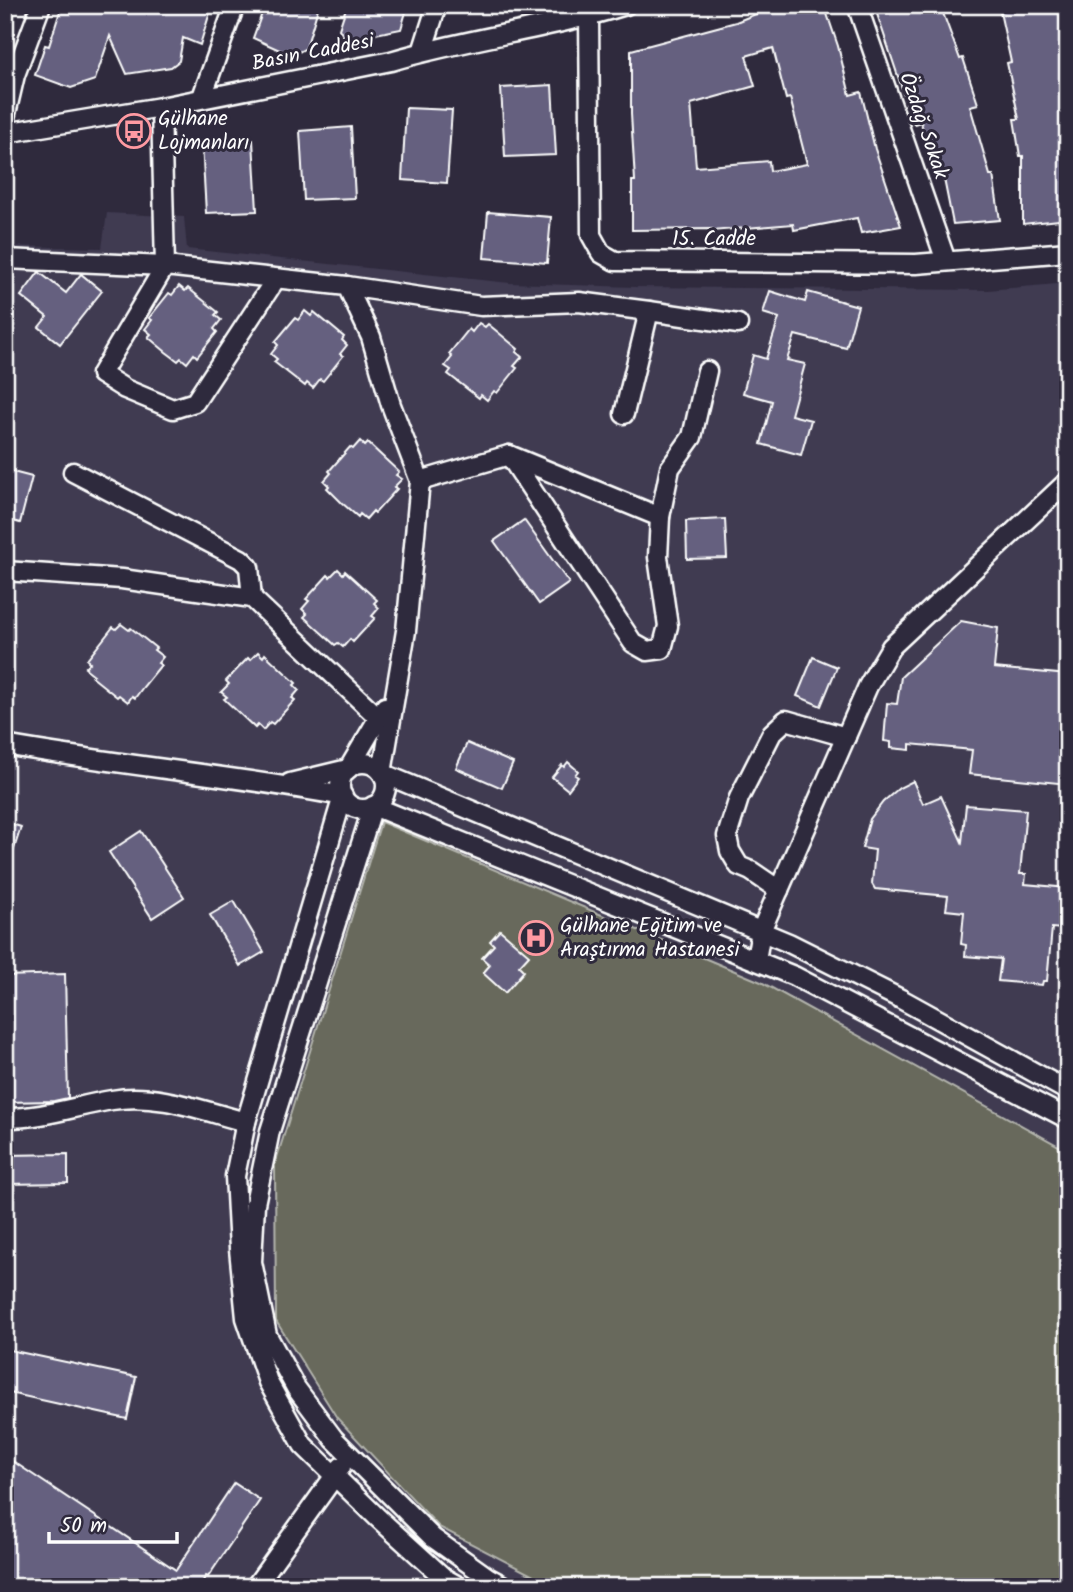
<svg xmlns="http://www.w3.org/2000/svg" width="1073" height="1592" viewBox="0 0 1073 1592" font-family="Kalam,sans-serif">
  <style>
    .built { fill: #3f3a51 }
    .green { fill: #67695b; stroke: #b3b4ad; stroke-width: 2 }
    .building { fill: #65617f; stroke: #fff; stroke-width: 2; fill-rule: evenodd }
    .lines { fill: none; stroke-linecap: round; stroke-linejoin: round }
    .minor-casing { stroke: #fff; stroke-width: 23 }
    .minor { stroke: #2f2a3d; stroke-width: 18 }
    .labels { text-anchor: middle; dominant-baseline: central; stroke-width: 6; stroke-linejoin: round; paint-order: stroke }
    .street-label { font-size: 21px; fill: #fff; stroke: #2f2a3d }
    .poi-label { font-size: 21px; fill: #fff; stroke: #2f2a3d; text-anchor: start }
  </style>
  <rect width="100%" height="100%" fill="#2f2a3d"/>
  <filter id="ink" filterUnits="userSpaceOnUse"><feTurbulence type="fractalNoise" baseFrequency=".0143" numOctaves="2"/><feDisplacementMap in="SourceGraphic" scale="14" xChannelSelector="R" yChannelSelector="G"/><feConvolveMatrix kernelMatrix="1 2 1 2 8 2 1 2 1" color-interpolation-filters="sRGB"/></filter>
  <g filter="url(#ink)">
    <!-- built -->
    <polygon class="built" points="107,213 184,217 187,249 510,283 635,287 988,290 1068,283 1068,1587 5,1587 5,246 102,248"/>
    <!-- green -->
    <polygon class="green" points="381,822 761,982 1068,1151 1068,1587 561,1587 551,1585 439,1527 337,1418 276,1321 275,1164"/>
    <!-- building -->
    <g class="building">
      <polygon points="62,5 202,5 211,9 200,45 183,38 179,61 171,67 127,74 110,36 95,80 71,88 35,75 45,45 49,46"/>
      <polygon points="265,5 319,5 306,48 297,53 286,53 253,38"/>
      <polygon points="347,5 408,5 401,29 346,40 339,29"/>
      <path d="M778 5H824L838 46 850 95 861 92 875 149 901 226 861 233 857 218 794 230 793 224 712 231V229L632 230V181H635L631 114V50L736 22ZM773 48 786 99 790 98 807 164 770 171 769 161 696 167 691 104 755 86 746 56Z"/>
      <polygon points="874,5 940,5 960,59 963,58 978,104 970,106 990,175 993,175 1000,220 953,224 943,174 934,176 921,122 914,124"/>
      <polygon points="1019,5 1063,5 1068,30 1068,219 1023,224 1023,156 1020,156 1014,119 1019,119 1007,63 1011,62 1000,12"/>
      <polygon points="552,85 556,155 505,157 501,88"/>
      <polygon points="406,108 452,110 447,183 402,180"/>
      <polygon points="351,127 355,198 304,200 300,131"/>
      <polygon points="253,140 257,211 206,213 202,143"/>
      <polygon points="488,212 551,217 547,263 484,258"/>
      <polygon points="39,272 66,293 81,274 102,291 60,344 39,327 47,317 21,296"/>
      <polygon points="179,286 185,291 188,288 218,312 215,315 221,320 214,329 217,332 197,357 194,354 187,363 181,358 178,361 166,352 148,337 151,334 145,329 152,320 149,318 169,293 172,295"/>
      <polygon points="770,291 805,302 808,292 858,306 846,348 795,335 787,360 805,364 791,415 811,420 801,455 761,444 772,401 743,393 753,355 766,359 779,318 763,313"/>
      <polygon points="305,311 311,316 314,312 344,337 342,340 347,345 340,354 343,356 323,381 320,379 313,388 307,383 305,386 274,362 277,359 271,354 278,345 275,342 295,318 298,320"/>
      <polygon points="479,323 485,327 488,324 499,333 518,349 516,352 522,357 514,366 517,368 497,393 494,391 487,400 481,395 479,398 448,374 451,370 445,366 452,357 449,354 469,329 472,332"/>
      <polygon points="360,441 365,446 368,443 399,472 396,475 402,479 394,487 397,489 375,513 373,511 366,519 360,514 358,517 342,503 327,488 329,486 324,481 331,473 329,471 350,447 353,449"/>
      <polygon points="5,470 32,477 20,523 5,519"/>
      <polygon points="725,519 727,558 687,559 686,521"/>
      <polygon points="524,520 569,583 539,604 494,541"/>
      <polygon points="338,569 343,574 345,571 366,590 377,600 374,603 379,608 372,616 375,618 353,642 350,639 343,647 338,643 335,645 304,617 307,614 302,609 309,601 306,599 328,575 330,577"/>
      <polygon points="961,621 998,628 994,668 1068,675 1068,784 969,774 972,750 910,744 910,750 891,748 891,742 884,741 887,703 897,704 901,677"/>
      <polygon points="121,624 129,630 131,628 156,648 154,650 163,657 158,663 161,665 143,687 135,698 132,696 128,702 119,695 117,697 92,677 94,675 85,668 90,663 87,660 113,627 116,629"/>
      <polygon points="258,652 263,657 265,654 296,683 294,685 299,690 292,698 295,700 273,724 270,722 263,730 258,725 255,728 224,699 227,697 221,692 229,684 226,681 248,658 250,660"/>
      <polygon points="813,657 837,667 821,706 797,696"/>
      <polygon points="467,743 513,763 502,788 456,768"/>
      <polygon points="568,762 578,771 575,775 578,777 568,790 552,777 562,765 564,767"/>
      <polygon points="913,781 923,804 941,796 962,842 966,805 1026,810 1020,874 1026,874 1025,884 1068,888 1068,921 1063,920 1062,929 1052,928 1047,981 1043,981 1042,985 998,981 1001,959 965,956 966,945 961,944 964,912 946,910 948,896 875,889 872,884 875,850 862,848 870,819 883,802 899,788"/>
      <polygon points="5,822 21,827 8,868 5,867"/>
      <polygon points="141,831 184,897 152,918 109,852"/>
      <polygon points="234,901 264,952 240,966 210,915"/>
      <polygon points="500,930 529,955 519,966 524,971 505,993 483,973 490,965 482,958 494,945 490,941"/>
      <polygon points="65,974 68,1098 54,1101 5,1102 5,976"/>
      <polygon points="68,1154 68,1183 5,1184 5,1155"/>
      <polygon points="5,1349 136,1377 127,1419 5,1392"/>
      <polygon points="5,1456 176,1570 234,1483 260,1500 208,1577 206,1576 199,1587 5,1587"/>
    </g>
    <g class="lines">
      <!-- minor casing -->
      <g class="minor-casing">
        <g id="minor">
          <polyline points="857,5 946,261"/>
          <polyline points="589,17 591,235 601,253 615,261 916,264 1068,252"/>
          <polyline points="422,52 437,5"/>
          <polyline points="202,97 235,5"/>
          <polyline points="161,107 165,266 101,374 125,389 173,409 195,402 275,280"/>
          <polyline points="5,118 15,75 41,5"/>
          <path d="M5 133 161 107 391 61C469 38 549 29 626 5"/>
          <polyline points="5,259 165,266 347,286 371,337 391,405 420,481 406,631 382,773 789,943 901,999 1068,1091"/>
          <polyline points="347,286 481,306 579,302 649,311 624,414"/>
          <polyline points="649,311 738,324"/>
          <polyline points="509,455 633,643 647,651 662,649 668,626 658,557 660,517 670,468 692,437 707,371"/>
          <polyline points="73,472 241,559 249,567 252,598"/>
          <polyline points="420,481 509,455 660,517"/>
          <polyline points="5,571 122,579 252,598 379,718"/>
          <path d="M5 745C117 765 231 775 343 796L246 1122 235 1176 239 1249 246 1318 268 1382 303 1445 378 1518 444 1578 460 1587"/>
          <circle cx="363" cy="786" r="23"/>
          <polyline points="349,768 385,707"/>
          <polyline points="290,783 348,769"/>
          <polyline points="779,890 751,871 739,866 730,851 727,836 739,798 772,733 786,720 846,737"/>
          <polyline points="756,960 761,931 868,686 891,647 1068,481"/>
          <path d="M5 1118C44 1118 75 1106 112 1100 157 1092 203 1111 246 1122"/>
          <polyline points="255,1587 341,1467"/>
          <polyline points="506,1587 489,1578 433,1538 334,1439 296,1388 267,1335 252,1262 255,1204 270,1131 373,806 794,976 1068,1119"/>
        </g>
      </g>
      <!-- minor -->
      <use href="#minor" class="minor"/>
    </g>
  </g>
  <!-- icons -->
  <defs>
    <g id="bus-ring" transform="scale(1.75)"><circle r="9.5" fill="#2f2a3d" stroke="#ff9aa2" stroke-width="1.5"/><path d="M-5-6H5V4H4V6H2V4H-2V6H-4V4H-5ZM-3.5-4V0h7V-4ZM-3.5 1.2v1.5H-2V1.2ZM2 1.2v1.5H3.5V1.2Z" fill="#ff9aa2"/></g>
    <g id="hospital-ring" transform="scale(1.75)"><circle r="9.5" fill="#2f2a3d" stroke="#ff9aa2" stroke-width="1.5"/><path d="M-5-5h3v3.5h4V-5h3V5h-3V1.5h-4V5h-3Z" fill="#ff9aa2"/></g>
  </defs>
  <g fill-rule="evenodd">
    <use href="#bus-ring" x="134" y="131"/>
    <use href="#hospital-ring" x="536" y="938"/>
  </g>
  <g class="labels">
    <!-- street labels -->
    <g class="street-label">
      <text transform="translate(313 53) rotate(-11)">Basın Caddesi</text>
      <text transform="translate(923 126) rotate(71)">Özdağ Sokak</text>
      <text x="714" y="239">15. Cadde</text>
    </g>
    <!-- poi labels -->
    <g class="poi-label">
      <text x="158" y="119">Gülhane<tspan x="158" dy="24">Lojmanları</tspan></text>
      <text x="560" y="926">Gülhane Eğitim ve<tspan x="560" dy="24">Araştırma Hastanesi</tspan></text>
    </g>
  </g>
  <!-- margin -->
  <rect width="1073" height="1592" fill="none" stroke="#2f2a3d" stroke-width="28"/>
  <rect x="14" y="14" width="1045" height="1564" fill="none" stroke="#fff" stroke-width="2.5" filter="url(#ink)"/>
  <!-- scale -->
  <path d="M49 1532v10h128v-10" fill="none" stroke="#ffffff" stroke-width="3.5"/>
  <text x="60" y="1532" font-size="21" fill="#ffffff" stroke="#2f2a3d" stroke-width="5" paint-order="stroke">50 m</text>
</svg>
